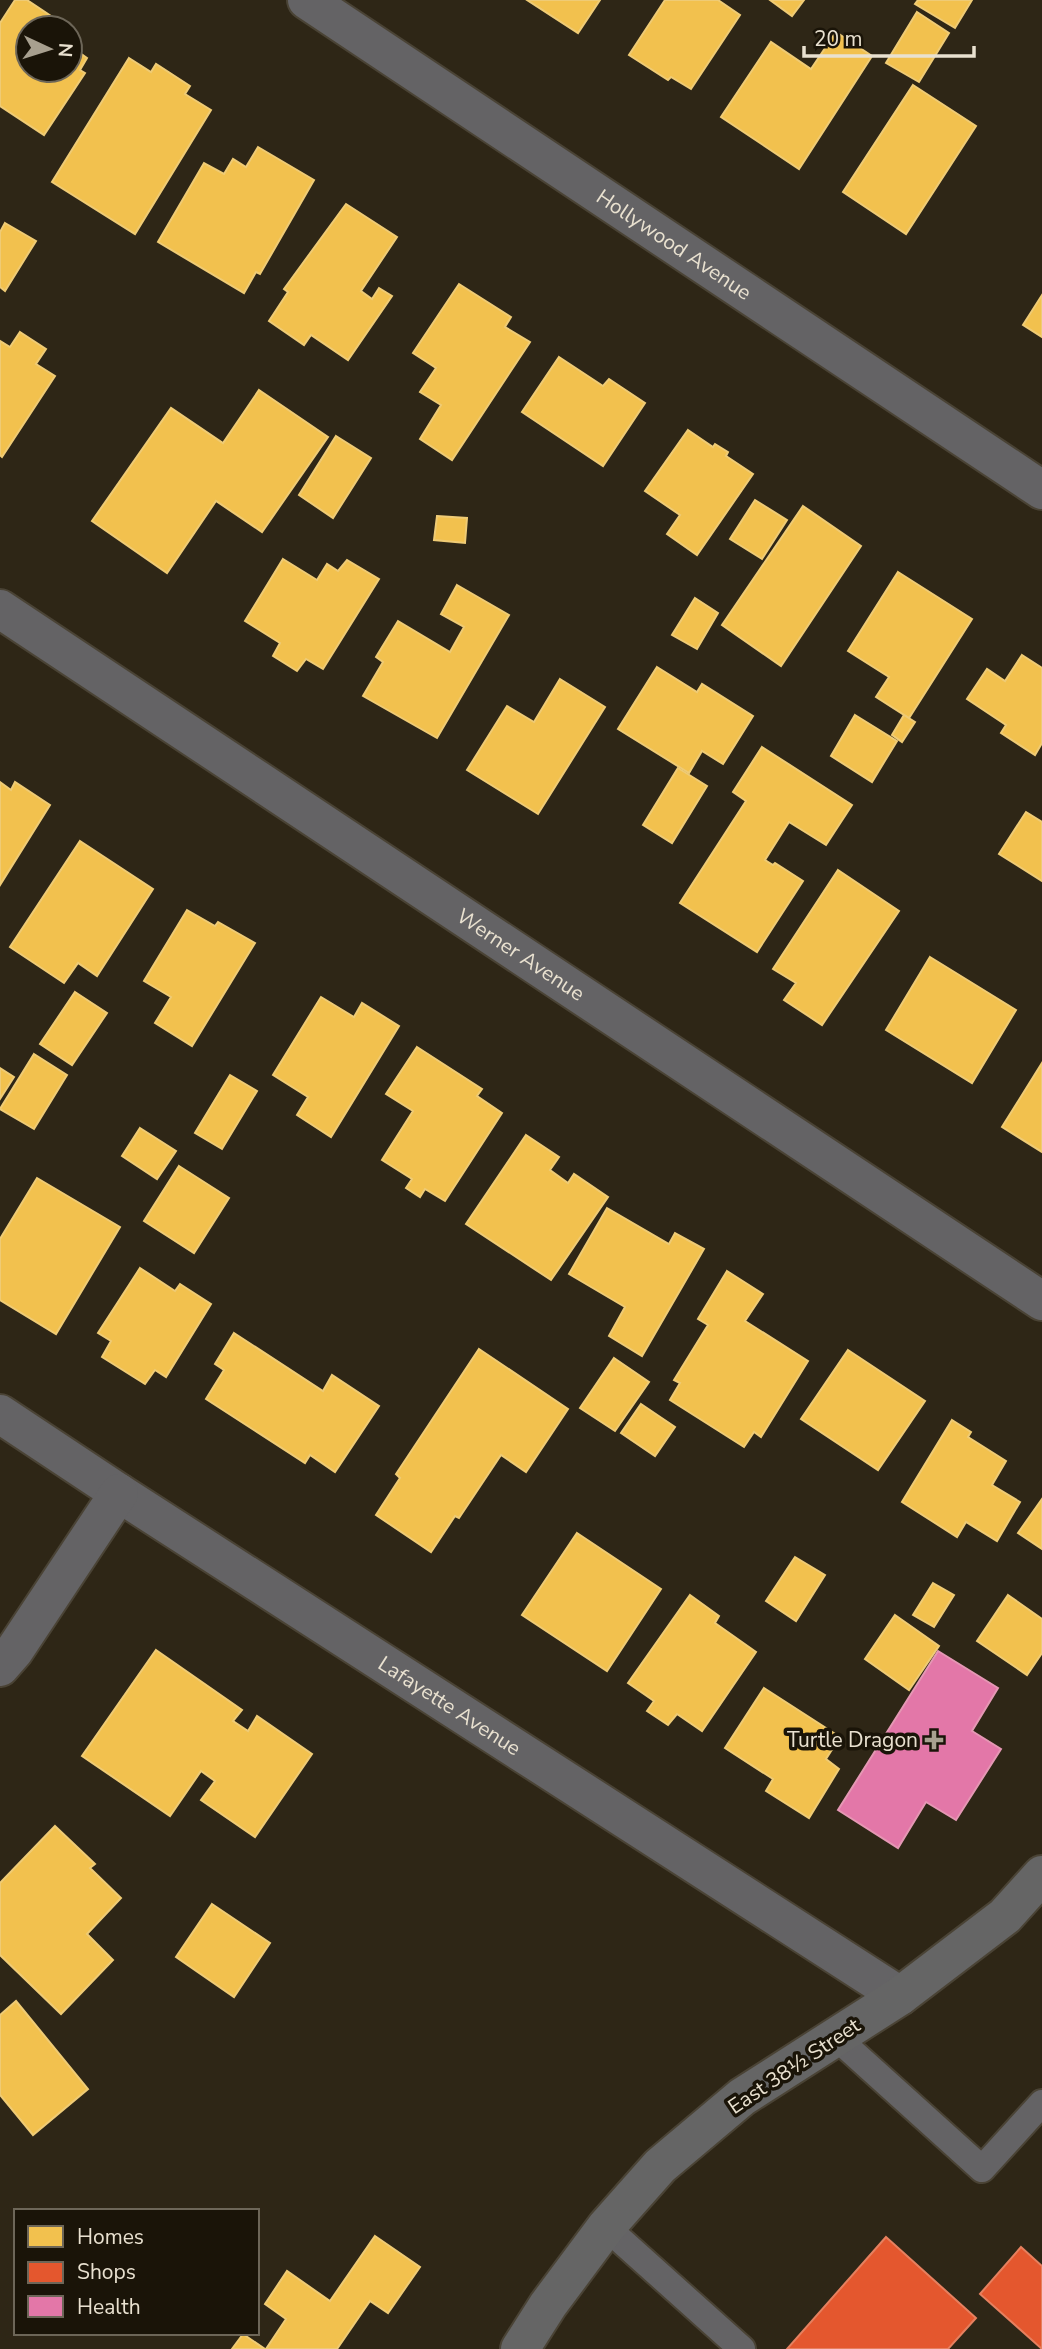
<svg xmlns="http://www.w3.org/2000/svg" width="1042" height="2349" viewBox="0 0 1042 2349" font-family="'Nunito Sans',sans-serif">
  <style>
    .homes { fill: #f2c14e; stroke: #efcb75; stroke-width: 2 }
    .shops { fill: #e4572e; stroke: #e6805f; stroke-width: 2 }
    .health { fill: #e377a8; stroke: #e597b4; stroke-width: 2 }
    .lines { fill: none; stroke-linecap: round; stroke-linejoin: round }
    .lane-casing { stroke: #4a4335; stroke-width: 30 }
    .street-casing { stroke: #4a4335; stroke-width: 42 }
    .secondary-casing { stroke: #4a4335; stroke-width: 42 }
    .lane { stroke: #646365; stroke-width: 26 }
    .street { stroke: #646365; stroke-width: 38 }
    .secondary { stroke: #656565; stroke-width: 38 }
    .poi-dot { fill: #a8a08f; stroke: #1a1408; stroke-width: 2.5 }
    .labels { text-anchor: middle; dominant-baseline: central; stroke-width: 7; stroke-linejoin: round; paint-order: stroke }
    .street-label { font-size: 21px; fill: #e9e1d0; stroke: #1a1408 }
    .poi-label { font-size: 21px; fill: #e9e1d0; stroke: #1a1408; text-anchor: end }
  </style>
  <rect width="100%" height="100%" fill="#2e2616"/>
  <!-- homes -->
  <g class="homes">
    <polygon points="15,0 27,0 54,18 47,28 28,28 28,70 70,70 70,46 87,58 80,70 85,73 44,135 0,106 0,23"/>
    <polygon points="527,0 600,0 578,33"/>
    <polygon points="665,0 718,0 740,15 691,89 671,77 668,80 629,55"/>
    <polygon points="770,0 804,0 792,16"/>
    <polygon points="918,0 972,0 955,28 915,4"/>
    <polygon points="917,12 949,33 919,82 886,63"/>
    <polygon points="836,32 872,56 799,169 721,117 771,42 811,69"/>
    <polygon points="129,58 151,72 156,64 190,86 185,94 211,110 135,234 52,182"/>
    <polygon points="913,85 976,126 906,234 843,192"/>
    <polygon points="258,147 314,180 260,274 256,272 244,293 158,242 204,163 224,174 233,159 246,167"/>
    <polygon points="346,204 397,237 361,291 372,299 379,288 392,296 348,360 311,335 304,345 269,321 288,292 284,289"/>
    <polygon points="5,223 36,241 5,291 0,287 0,232"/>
    <polygon points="459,284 511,317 505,327 530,342 452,460 420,439 441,405 420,392 436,368 413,353"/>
    <polygon points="1042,295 1042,337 1023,325"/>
    <polygon points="20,332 46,349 36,364 55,376 2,457 0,455 0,341 10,347"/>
    <polygon points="559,357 603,386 609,379 645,403 603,466 522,412"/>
    <polygon points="259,390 328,437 262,532 216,501 167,573 92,521 171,408 223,443"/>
    <polygon points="688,430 713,447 715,444 728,452 726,456 753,474 697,555 667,534 680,515 645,491"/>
    <polygon points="336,436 371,458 333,518 299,495"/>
    <polygon points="755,500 787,520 762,559 730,539"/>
    <polygon points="803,506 861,546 781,666 722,625"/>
    <polygon points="437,516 467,518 465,543 434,540"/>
    <polygon points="283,559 317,580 327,564 338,571 347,560 379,579 323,669 306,659 297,671 273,656 280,643 245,621"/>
    <polygon points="898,572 972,619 909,718 876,697 889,677 848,651"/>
    <polygon points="457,585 509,615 437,738 363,696 383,662 376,657 398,621 450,652 464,627 441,614"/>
    <polygon points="695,598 718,613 697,649 672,635"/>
    <polygon points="1022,655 1042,668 1042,743 1035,755 1001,733 1006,725 967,699 987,669 1005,681"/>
    <polygon points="657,667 697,692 702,684 753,716 723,764 702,751 689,773 618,729"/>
    <polygon points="560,679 605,707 538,814 467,770 507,706 534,722"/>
    <polygon points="855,715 897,741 872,782 831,756"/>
    <polygon points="904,715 915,722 902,742 892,735"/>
    <polygon points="762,747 852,805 826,845 789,822 765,860 773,865 775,863 803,881 757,952 680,903 746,801 733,792"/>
    <polygon points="678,768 707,786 672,843 643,825"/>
    <polygon points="0,782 11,790 15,782 50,805 0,885"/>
    <polygon points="1026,812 1042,822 1042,881 999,854"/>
    <polygon points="80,841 153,889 97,976 78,963 64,983 10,947"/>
    <polygon points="838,870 899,911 822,1025 784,1000 796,983 773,969"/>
    <polygon points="187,910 215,926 218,922 255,943 192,1046 155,1023 171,997 144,981"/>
    <polygon points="930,957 1016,1010 972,1083 886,1030"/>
    <polygon points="75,992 107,1013 72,1065 40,1044"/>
    <polygon points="321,997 354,1017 362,1003 399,1026 331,1137 297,1115 308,1097 273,1075"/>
    <polygon points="417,1047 482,1089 477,1096 502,1113 445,1201 425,1189 420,1197 406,1188 412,1179 382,1160 413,1111 386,1094"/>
    <polygon points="34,1054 67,1075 34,1129 0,1109"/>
    <polygon points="1042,1063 1042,1152 1002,1127"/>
    <polygon points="0,1068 14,1077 0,1099"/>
    <polygon points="230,1075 257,1091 222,1149 195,1133"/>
    <polygon points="140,1128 176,1151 157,1179 122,1156"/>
    <polygon points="526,1135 559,1157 550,1170 568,1183 574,1174 608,1197 551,1280 466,1224"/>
    <polygon points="179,1166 229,1198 194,1253 144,1221"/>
    <polygon points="37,1178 120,1227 56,1334 0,1300 0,1239"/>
    <polygon points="607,1208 669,1244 675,1233 704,1249 642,1356 609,1336 625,1307 569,1274"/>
    <polygon points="140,1268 175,1291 180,1284 211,1304 166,1377 155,1370 145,1384 102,1357 111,1341 98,1333"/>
    <polygon points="727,1271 763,1294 745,1321 808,1361 761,1437 754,1432 744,1447 670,1400 680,1383 674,1380 708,1325 698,1319"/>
    <polygon points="234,1333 323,1391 332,1375 379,1406 335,1472 310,1455 305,1463 206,1399 224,1370 215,1364"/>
    <polygon points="479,1349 568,1409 526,1472 501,1455 459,1518 455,1516 431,1552 376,1515 400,1478 396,1474"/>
    <polygon points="848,1350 925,1401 878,1470 801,1419"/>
    <polygon points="614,1358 649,1382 615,1431 580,1408"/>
    <polygon points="641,1404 675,1427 655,1456 621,1433"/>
    <polygon points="952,1420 971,1432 968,1437 1006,1461 992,1485 1020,1502 997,1541 966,1522 957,1537 902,1502"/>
    <polygon points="1042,1499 1042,1549 1018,1533"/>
    <polygon points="577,1533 661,1589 607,1671 522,1615"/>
    <polygon points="795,1557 825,1575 796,1621 766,1601"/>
    <polygon points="933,1583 954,1595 934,1627 913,1615"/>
    <polygon points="690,1595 719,1616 715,1623 756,1652 702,1731 677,1714 668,1725 647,1711 654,1701 628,1683"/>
    <polygon points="1008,1595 1042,1619 1042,1653 1027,1675 977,1641"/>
    <polygon points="895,1615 939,1646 909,1690 865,1659"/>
    <polygon points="156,1650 242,1710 233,1721 248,1731 257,1716 312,1754 255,1837 201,1800 215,1781 201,1771 170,1816 82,1756"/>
    <polygon points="764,1688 840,1737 826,1759 839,1769 809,1818 766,1791 773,1779 725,1748"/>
    <polygon points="55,1826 95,1864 90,1868 121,1898 87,1934 113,1960 61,2014 0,1955 0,1883"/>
    <polygon points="212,1904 270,1943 234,1997 176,1957"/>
    <polygon points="16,2001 88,2089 33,2135 0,2095 0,2015"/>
    <polygon points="375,2236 420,2267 388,2313 370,2301 337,2349 266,2349 286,2319 265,2304 287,2271 330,2301"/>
    <polygon points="243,2334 265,2349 232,2349"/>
  </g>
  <!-- shops -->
  <g class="shops">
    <polygon points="886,2237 976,2318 948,2349 787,2349"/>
    <polygon points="1021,2247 1042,2266 1042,2349 980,2294"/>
  </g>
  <!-- health -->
  <polygon class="health" points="938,1651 998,1688 972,1731 1001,1749 956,1820 926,1802 898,1848 838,1810"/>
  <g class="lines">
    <!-- lane casing -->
    <g class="lane-casing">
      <g id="lane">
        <polyline points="837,2038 982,2169 1042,2103"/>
        <polyline points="606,2227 742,2349"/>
      </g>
    </g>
    <!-- street casing -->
    <g class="street-casing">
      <g id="street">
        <path id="s1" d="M307 0 1042 490"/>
        <path id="s2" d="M0 609 1042 1301"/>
        <path id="s3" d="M0 1414 119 1493 900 1996"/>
        <polyline points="0,1667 14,1651 119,1493"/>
      </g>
    </g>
    <!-- secondary casing -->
    <g class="secondary-casing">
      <polyline id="secondary" points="520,2349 548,2305 606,2227 660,2166 742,2097 900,1996 1005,1916 1042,1875"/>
    </g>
    <!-- lane -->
    <use href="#lane" class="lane"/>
    <!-- street -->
    <use href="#street" class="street"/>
    <!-- secondary -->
    <use href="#secondary" class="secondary"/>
  </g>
  <!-- markers -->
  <path class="poi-dot" d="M930.5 1729.5h7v7h7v7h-7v7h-7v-7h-7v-7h7z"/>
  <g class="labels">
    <!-- street labels -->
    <g class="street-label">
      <text stroke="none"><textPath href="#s1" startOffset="441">Hollywood Avenue</textPath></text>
      <text stroke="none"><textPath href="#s2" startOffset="625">Werner Avenue</textPath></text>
      <text stroke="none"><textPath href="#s3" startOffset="536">Lafayette Avenue</textPath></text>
      <text transform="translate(794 2066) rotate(-34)">East 38½ Street</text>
    </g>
    <!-- poi labels -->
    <g class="poi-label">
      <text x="918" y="1740">Turtle Dragon</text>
    </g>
  </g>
  <!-- legend -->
  <rect x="14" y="2209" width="245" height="126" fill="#1a1408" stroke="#6d6658" stroke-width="2"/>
  <rect x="28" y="2226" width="35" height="21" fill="#f2c14e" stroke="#6d6658" stroke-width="2"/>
  <text x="77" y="2244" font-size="21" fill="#e9e1d0">Homes</text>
  <rect x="28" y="2262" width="35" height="21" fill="#e4572e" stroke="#6d6658" stroke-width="2"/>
  <text x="77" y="2279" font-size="21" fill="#e9e1d0">Shops</text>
  <rect x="28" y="2296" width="35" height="21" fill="#e377a8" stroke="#6d6658" stroke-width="2"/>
  <text x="77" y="2314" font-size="21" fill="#e9e1d0">Health</text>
  <!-- north arrow -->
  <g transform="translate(49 49) rotate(94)"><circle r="33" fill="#1a1408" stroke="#6d6658" stroke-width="2"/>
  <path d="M0-5L12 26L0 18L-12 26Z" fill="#a8a08f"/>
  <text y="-10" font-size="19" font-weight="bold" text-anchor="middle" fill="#e9e1d0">N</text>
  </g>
  <!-- scale -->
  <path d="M804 46v10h170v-10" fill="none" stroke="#e9e1d0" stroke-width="3.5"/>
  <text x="814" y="46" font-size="21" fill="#e9e1d0" stroke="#1a1408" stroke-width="5" paint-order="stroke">20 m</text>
</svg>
